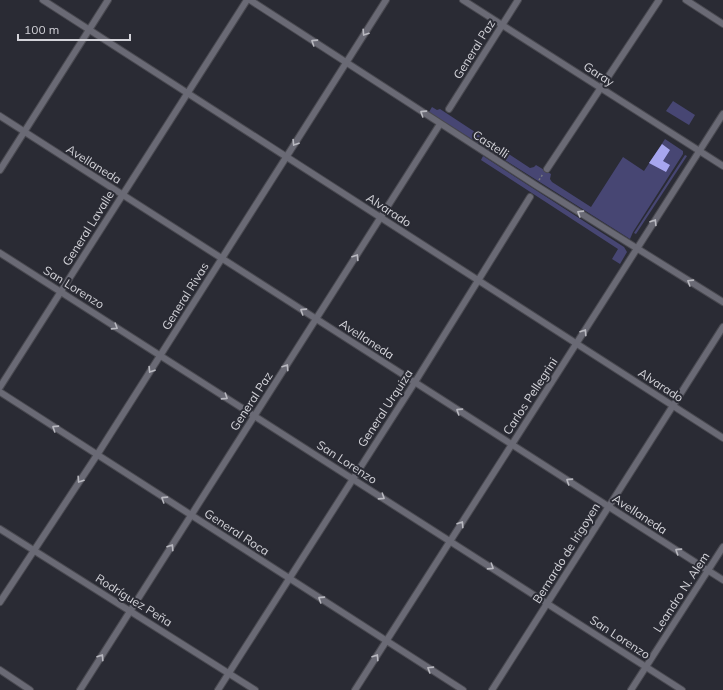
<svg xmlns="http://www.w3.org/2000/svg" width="723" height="690" viewBox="0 0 723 690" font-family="Mulish,sans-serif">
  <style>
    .green { fill: #474673 }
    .building { fill: #a7a6ef }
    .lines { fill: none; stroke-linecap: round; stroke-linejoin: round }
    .street-casing { stroke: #494950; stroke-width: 8 }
    .path { stroke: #77787f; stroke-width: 1.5; stroke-dasharray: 2 2; stroke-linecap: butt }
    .street { stroke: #6a6a75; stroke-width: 6 }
    .oneway { stroke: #b9b9c0 }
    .labels { text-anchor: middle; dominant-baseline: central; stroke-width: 4; stroke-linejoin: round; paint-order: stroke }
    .street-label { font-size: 12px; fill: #d3d3d9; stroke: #2a2b34 }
  </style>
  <rect width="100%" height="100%" fill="#2a2b34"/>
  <!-- green -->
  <g class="green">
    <polygon points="673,101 695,115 689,125 666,111"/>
    <polygon points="432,107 437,110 440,109 530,168 534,167 536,165 551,174 550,179 552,182 591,207 623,157 644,171 665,139 683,151 683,154 633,232 630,239 429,112"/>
    <polygon points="685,155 687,156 636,234 634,233"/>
    <polygon points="483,156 624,247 627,252 620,264 612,259 618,249 481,160"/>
  </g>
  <!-- building -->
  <polygon class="building" points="662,144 670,150 663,161 670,165 666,172 649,163"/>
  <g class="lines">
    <!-- street casing -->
    <g class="street-casing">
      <g id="street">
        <polyline points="43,0 723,438"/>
        <polyline points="250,0 537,186 723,302"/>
        <polyline points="463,0 723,166"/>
        <polyline points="686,0 723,24"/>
        <polyline points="449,109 518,0"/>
        <polyline points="0,116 723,580"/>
        <polyline points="547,169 659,0"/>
        <polyline points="0,170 108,0"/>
        <polyline points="0,253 682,690"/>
        <polyline points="0,387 247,0"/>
        <polyline points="0,392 463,690"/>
        <polyline points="0,529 255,690"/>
        <polyline points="0,602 97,455 386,0"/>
        <polyline points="0,670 30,690"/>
        <polyline points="80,690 440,124"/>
        <polyline points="218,690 415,382 530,197"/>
        <polyline points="355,690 723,114"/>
        <polyline points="492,690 723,327"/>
        <polyline points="631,690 723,547"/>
      </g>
    </g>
    <!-- path -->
    <polyline class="path" points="539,180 543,174"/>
    <!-- street -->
    <use href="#street" class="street"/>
  </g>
  <!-- one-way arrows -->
  <defs><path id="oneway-chevron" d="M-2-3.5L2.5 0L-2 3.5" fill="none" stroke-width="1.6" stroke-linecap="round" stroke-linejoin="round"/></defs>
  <g class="oneway">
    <use href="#oneway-chevron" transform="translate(365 33) rotate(123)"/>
    <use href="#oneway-chevron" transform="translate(314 42) rotate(-147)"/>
    <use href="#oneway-chevron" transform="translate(423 113) rotate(-147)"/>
    <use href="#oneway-chevron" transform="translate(295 143) rotate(122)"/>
    <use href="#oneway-chevron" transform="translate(580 213) rotate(-148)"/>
    <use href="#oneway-chevron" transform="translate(654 222) rotate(-58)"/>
    <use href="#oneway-chevron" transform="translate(356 257) rotate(-58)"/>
    <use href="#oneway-chevron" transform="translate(690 282) rotate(-148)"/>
    <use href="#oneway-chevron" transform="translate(303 311) rotate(-147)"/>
    <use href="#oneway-chevron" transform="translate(115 327) rotate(32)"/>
    <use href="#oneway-chevron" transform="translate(584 332) rotate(-57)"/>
    <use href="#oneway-chevron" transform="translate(286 367) rotate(-57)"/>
    <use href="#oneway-chevron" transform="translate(151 370) rotate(122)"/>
    <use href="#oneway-chevron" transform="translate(225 397) rotate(33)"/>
    <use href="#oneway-chevron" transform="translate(459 411) rotate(-147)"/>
    <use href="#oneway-chevron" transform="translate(55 428) rotate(-147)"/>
    <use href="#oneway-chevron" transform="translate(80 480) rotate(123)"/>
    <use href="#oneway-chevron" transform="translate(569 481) rotate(-147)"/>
    <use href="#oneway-chevron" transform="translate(382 497) rotate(33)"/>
    <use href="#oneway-chevron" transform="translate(164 499) rotate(-147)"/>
    <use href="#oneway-chevron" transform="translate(461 524) rotate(-57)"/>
    <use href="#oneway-chevron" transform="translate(171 547) rotate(-57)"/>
    <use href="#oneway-chevron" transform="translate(678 551) rotate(-147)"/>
    <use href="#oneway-chevron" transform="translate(491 567) rotate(33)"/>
    <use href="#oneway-chevron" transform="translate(321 599) rotate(-147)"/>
    <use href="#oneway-chevron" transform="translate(101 657) rotate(-57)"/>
    <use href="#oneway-chevron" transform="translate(376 657) rotate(-57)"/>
    <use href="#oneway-chevron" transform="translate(430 669) rotate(-148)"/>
  </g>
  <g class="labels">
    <!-- street labels -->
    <g class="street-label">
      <text transform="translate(474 49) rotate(-58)">General Paz</text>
      <text transform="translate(599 74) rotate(33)">Garay</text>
      <text transform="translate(491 144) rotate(33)">Castelli</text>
      <text transform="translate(94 164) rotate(32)">Avellaneda</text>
      <text transform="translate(389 210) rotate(33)">Alvarado</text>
      <text transform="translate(88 228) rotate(-58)">General Lavalle</text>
      <text transform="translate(74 287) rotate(32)">San Lorenzo</text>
      <text transform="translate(185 296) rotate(-58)">General Rivas</text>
      <text transform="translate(367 339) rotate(33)">Avellaneda</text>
      <text transform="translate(661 385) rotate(33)">Alvarado</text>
      <text transform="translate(530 396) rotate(-57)">Carlos Pellegrini</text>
      <text transform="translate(251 401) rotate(-57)">General Paz</text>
      <text transform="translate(385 408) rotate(-57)">General Urquiza</text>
      <text transform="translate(347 462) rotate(33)">San Lorenzo</text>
      <text transform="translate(640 514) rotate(33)">Avellaneda</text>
      <text transform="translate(237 532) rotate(33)">General Roca</text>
      <text transform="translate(566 553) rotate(-58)">Bernardo de Irigoyen</text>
      <text transform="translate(681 592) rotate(-57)">Leandro N. Alem</text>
      <text transform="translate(134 600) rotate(32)">Rodríguez Peña</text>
      <text transform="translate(620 637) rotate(33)">San Lorenzo</text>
    </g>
  </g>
  <!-- scale -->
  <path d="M18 34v6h112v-6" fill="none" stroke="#d3d3d9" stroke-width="2"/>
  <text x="24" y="34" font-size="12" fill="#d3d3d9" stroke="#2a2b34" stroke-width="3" paint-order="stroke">100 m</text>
</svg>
